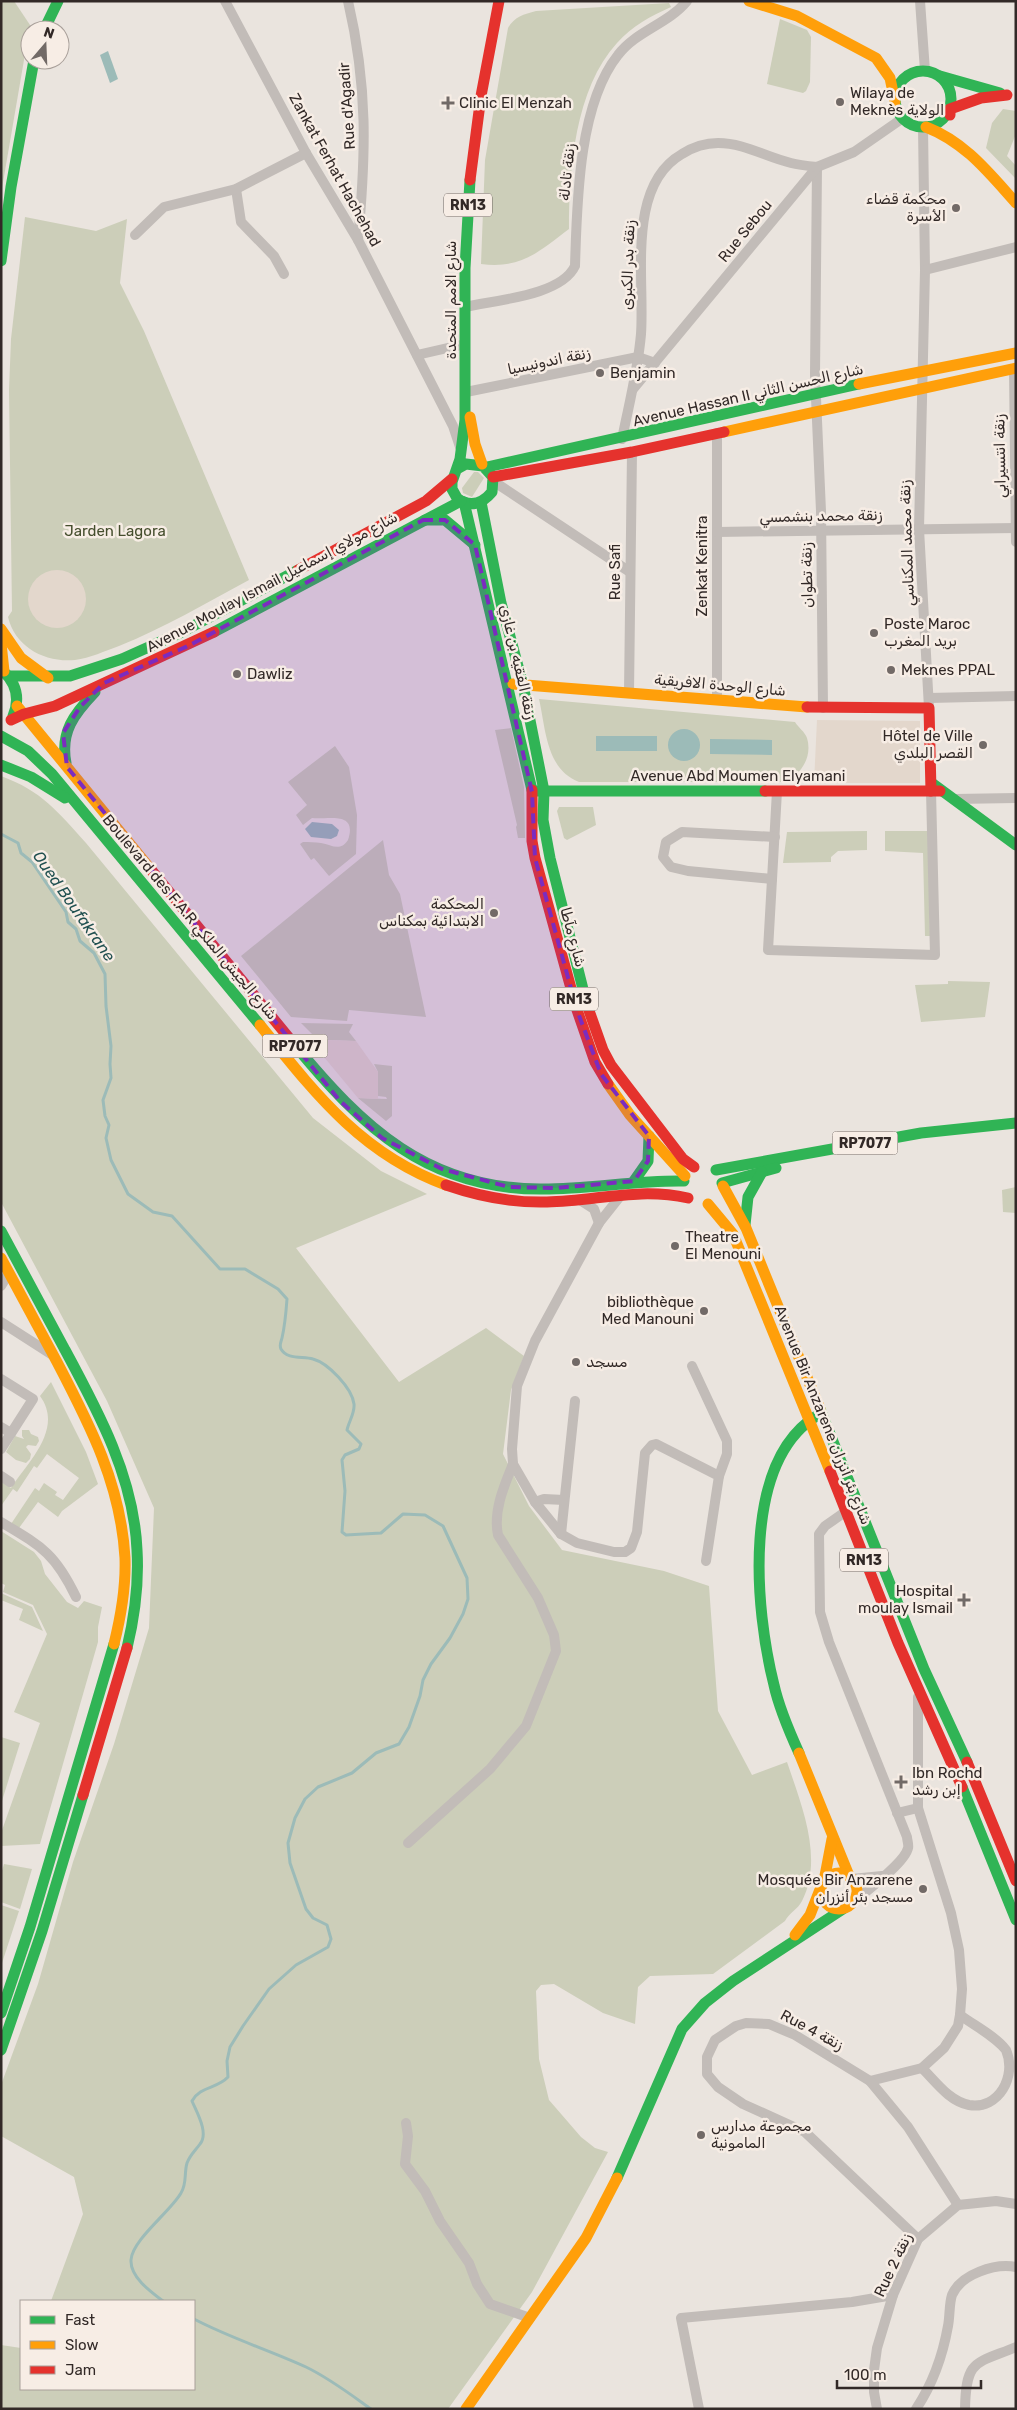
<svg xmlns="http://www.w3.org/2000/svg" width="1017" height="2410" viewBox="0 0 1017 2410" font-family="Rubik,Vazirmatn,sans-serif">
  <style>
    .green { fill: #ccceb9 }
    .plaza { fill: #e3d7cc }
    .water { fill: #9cbbb8 }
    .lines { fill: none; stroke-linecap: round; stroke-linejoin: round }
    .stream { stroke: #9cbbb8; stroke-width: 3 }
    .street { stroke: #c2bcb8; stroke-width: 10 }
    .fast { stroke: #30b455; stroke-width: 11 }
    .slow { stroke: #ff9f0a; stroke-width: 11 }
    .jam { stroke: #e5322d; stroke-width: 11 }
    .marked { fill: #7b2cbf; fill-opacity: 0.2; stroke: #7b2cbf; stroke-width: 4; stroke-dasharray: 10 6; stroke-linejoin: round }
    .poi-dot { fill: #726a67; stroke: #f7ede5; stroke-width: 2 }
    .labels { text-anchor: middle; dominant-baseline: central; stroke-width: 5; stroke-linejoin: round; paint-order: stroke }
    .shield { fill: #f7ede5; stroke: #6d6460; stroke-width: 1 }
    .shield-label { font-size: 14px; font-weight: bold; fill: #322927 }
    .poi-label { font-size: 15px; fill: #322927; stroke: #f7ede5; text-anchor: start }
    .street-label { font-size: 15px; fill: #322927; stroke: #f7ede5 }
    .park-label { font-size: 15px; fill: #454e2d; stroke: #f7ede5 }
    .water-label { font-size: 16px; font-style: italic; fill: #205050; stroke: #f7ede5 }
  </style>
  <rect width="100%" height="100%" fill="#eae4de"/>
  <!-- green -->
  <g class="green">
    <polygon points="1,1 14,1 30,25 1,194"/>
    <path d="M669 3 671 7C651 16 632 26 617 43 575 89 569 169 569 229 538 252 522 269 481 264L485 160 508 28C514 17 524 14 536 11Z"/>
    <polygon points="780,19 807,30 811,37 810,82 806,91 803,93 767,84"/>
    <polygon points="1003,109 1016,111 1016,134 1007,156 1016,166 1016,179 986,148 992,123"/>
    <path d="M25 217 96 231 127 219 120 283 144 331 249 580C206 603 164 628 119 646 105 651 90 658 75 660 45 663 15 647 8 617L12 611 9 390 11 339Z"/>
    <polygon points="474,472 478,472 484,478 472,497 463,493 462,488"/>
    <path d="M539 699 795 722C798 727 805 732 807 738 813 757 800 778 781 782H579C546 769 546 730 539 699Z"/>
    <polygon points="511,728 524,787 525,838 518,838 516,827 517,825 495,730"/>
    <path d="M335 746 349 767 357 815 356 854 329 876 314 858 311 860 300 844 303 842C309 842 315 842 321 843 332 845 340 852 348 840 358 810 327 820 312 818L303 825 296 815 307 805 288 782Z"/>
    <path d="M1 776C42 791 58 812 86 843L313 1118 381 1171 427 1194 296 1248 399 1382 486 1328 524 1356 511 1390 503 1454 529 1506 562 1550 664 1571 709 1586 718 1711 752 1775 787 1762C801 1804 824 1858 802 1901 798 1909 789 1913 785 1921L713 1974 650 1976 638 1987 635 2024 603 2013 554 1984 541 1985 536 1991 539 2059 549 2100 581 2137 595 2148 608 2152 532 2292 448 2409H1V2345L21 2348V2389H194V2301H51L83 2214 74 2177 1 2136V2085L38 1984 73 1862 114 1744 149 1628 154 1508 107 1401 1 1202Z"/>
    <polygon points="559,807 593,807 596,825 567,840 564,838 557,811"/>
    <polygon points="867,831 867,850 838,851 831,857 831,862 783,863 787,832"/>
    <polygon points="885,831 928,831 930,936 925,936 923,853 885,851"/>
    <polygon points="383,840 389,875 400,894 426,1017 349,1010 347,1021 291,1017 241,956"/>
    <polygon points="948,981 990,982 985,1017 921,1022 915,985 948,984"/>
    <polygon points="301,1023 353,1024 349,1032 356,1041 325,1040 324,1046"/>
    <polygon points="374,1064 392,1066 392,1116 386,1121 358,1098 387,1099 386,1097 378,1096 378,1072"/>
    <polygon points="1016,1187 1016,1213 1003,1212 1002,1190"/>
    <path d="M51 1382 86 1452 98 1484 62 1511 58 1517 38 1502 19 1528 11 1524 35 1488 39 1491 44 1483 57 1492 55 1495 63 1500 79 1478 47 1454 37 1468 34 1466 17 1492 13 1489 1 1506 2 1482 11 1488C28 1462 64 1429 40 1396Z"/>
    <polygon points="22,1430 29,1430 31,1434 38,1437 39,1441 36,1446 28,1445 26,1447 31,1454 30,1459 26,1463 16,1460 6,1452 15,1436 24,1439 22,1436"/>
    <polygon points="1,1531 34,1552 41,1561 45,1574 67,1602 78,1608 84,1601 102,1607 98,1627 98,1642 40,1844 1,1846 1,1833 40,1723 14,1712 47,1634 33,1605 3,1592 5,1585 1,1583"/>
    <polygon points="1,1593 32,1607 43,1631 19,1620 23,1609 1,1600"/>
    <polygon points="1,1737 20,1743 1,1804"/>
    <polygon points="4,1864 32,1869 20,1909 1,1902 1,1874"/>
    <polygon points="1,1905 19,1911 1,1966"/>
  </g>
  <!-- plaza -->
  <g class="plaza">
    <circle cx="57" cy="599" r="29"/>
    <polygon points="817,720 920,721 920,783 814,783"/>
    <polygon points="325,1040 356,1041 378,1072 378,1099 358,1098 324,1057"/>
  </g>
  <!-- water -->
  <g class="water">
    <polygon points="108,51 118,79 110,83 100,55"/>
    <circle cx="684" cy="745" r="16"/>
    <rect x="596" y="736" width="61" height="15"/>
    <polygon points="710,739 772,740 772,755 710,754"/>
    <polygon points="312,822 332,824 339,830 337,836 331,839 311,837 305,829"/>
  </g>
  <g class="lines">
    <!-- stream -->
    <g class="stream">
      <path d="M1 834 18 843 21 853 32 862 66 912 68 922 76 929 80 941 94 953 105 974 106 1006 111 1046 110 1064 111 1078 103 1100 105 1116 109 1125 106 1138 111 1160 128 1194 153 1212 172 1216 220 1269H245L278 1289 287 1299C286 1313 285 1325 282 1338 281 1342 279 1345 281 1349 287 1360 303 1356 313 1359 328 1363 352 1388 354 1404 355 1413 349 1421 347 1430L361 1444 359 1449 345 1455 342 1460 345 1491 342 1532 346 1535 381 1533 403 1514 425 1515 443 1526 467 1578 468 1599 463 1614 450 1638 431 1664 423 1680 420 1696 409 1727 399 1744 376 1753 352 1773 318 1787 305 1799 295 1818 288 1843 290 1863 306 1909 313 1918 327 1925 331 1939 328 1947 296 1965 269 1989 243 2026 230 2047 227 2061 228 2077C217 2089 200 2086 192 2101 197 2113 209 2133 200 2144 195 2151 190 2155 187 2163 184 2173 187 2184 181 2193 171 2211 132 2240 131 2260 130 2277 151 2292 163 2301"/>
      <path d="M194 2319C230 2338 269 2350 306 2367 329 2378 350 2394 371 2409"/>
    </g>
    <!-- street -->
    <g class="street">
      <polyline points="225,1 306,153 358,240 453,426 460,447"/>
      <path d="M348 1C368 87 366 153 358 240"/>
      <polyline points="920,1 925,71"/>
      <polyline points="923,127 925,270 919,529 929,708"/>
      <polyline points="817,167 815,375 821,511 823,708"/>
      <polyline points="236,189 241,222 274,256 284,274"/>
      <polyline points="135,235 164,207 236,189 306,153"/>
      <polyline points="925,270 1016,247"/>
      <path d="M465 307C495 300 561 296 575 266 577 204 578 105 618 55 636 31 668 24 687 1"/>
      <polyline points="417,355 465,344"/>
      <polyline points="1014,369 1016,542"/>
      <polyline points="633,389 817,167 854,152 903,118"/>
      <polyline points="466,392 638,357 655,363"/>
      <polyline points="717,433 717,699"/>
      <path d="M622 439C629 404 638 370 641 334 645 279 626 186 682 154 693 147 705 143 718 143 744 143 766 157 791 163 799 165 808 166 817 167"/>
      <polyline points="493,481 630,572"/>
      <polyline points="717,532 1016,528"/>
      <polyline points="629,693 632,452"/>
      <polyline points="929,698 1016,696"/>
      <polyline points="777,791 768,950 935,955 931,791"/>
      <polyline points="954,799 1016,798"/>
      <polyline points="772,879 688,871 671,867 663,857 666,842 682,832 775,837"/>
      <polyline points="622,1194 599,1223 535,1341 517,1386 512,1449 513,1464 535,1502 561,1534 577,1543 614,1552 625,1552 631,1548 637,1532 645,1453 652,1445 656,1444 719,1476 706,1561"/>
      <polyline points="580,1200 594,1209 599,1223"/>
      <polyline points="1,1286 9,1273"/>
      <polyline points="1,1322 51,1354"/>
      <polyline points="692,1366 727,1441 727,1454 719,1476"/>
      <polyline points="1,1379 33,1399 1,1449"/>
      <polyline points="1,1427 11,1433"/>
      <polyline points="1,1476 10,1482"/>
      <polyline points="535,1502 544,1499 564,1500"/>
      <path d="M845 1512 825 1526 819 1534 820 1612 829 1642 907 1837C907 1840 909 1845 908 1848 905 1863 865 1892 852 1903"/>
      <path d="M1 1522C41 1546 55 1553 76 1597"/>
      <polyline points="561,1534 575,1401"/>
      <polyline points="897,1813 918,1808"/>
      <path d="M408 1843 490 1769 526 1726 556 1651 554 1635 538 1598 498 1535C493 1511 504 1486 513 1464"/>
      <polyline points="852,1879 882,1876"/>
      <path d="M922 2068C936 2082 949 2101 969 2105 999 2110 1017 2076 1006 2050 995 2036 975 2026 960 2015"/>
      <polyline points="870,2081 922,2068 944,2048 958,2026 960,2015 962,1989 959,1950 951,1913 918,1808 918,1697"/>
      <polyline points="406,2123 408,2136 405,2164 425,2191 440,2221 469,2263 477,2284 490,2304 530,2318"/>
      <polyline points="918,2239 805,2132 743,2104 718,2087 707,2074 707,2057 715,2040 736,2026 746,2023 769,2024 795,2035 870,2081 908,2127 958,2205"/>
      <polyline points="699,2409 681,2318 852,2302 893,2295"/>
      <polyline points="877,2409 874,2392 874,2370 877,2348 893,2295 918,2239 958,2205 996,2201 1016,2204"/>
      <path d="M916 2409C932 2385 943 2354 948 2326 950 2316 949 2304 952 2295 961 2274 995 2263 1016 2267"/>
      <path d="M965 2409C966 2359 975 2364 1016 2347"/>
    </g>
    <!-- fast -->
    <g class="fast">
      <polyline points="44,30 58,1"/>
      <circle cx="923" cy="99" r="28"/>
      <polyline points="940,76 1000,93"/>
      <polyline points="1,261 11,187 34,60"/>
      <polyline points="487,467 859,384"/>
      <path d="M457 469 466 464 483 466 493 477 492 492C482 504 470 508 457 498L452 489V482L460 459 465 420V268L470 180"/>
      <polyline points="464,502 532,790"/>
      <polyline points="481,502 501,603 523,685 544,791 543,820 550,858 587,1005"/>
      <polyline points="425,520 445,520 475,545"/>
      <polyline points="214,632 461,501"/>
      <path d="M3 671C17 684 20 699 13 716"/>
      <polyline points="9,676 70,676 122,659 180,633 298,570"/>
      <polyline points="1,736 28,751 52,774 260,1025"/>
      <path d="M66 763C60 732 74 714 95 692"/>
      <polyline points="1,765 31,777 65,798"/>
      <polyline points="933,784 1016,845"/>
      <polyline points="533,791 765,791"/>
      <path d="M294 1044C362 1127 428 1190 543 1189 591 1189 637 1180 684 1181"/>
      <polyline points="716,1170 921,1133 1016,1123"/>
      <polyline points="634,1181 648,1161 649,1136"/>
      <polyline points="722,1183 776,1168"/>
      <polyline points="745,1225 748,1197 762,1172"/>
      <path d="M1 1231C22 1270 43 1309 64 1348 98 1411 134 1477 137 1550 139 1584 135 1615 127 1648"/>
      <polyline points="820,1409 924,1669 967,1762"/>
      <path d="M799 1753C789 1731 779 1708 774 1685 755 1610 741 1461 818 1415"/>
      <polyline points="962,1787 1016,1920"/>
      <polyline points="1,2013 30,1927 114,1644"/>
      <polyline points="1,2050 42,1931 83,1795"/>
      <polyline points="617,2178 682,2029 705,2003 733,1981 843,1909"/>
    </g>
    <!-- slow -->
    <g class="slow">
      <polyline points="749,1 797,16 876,58 890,78 895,102"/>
      <path d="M926 127C965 142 989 173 1016 203"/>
      <polyline points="859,384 1016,353"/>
      <polyline points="470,417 475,444 482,464"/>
      <polyline points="724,432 1016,368"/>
      <polyline points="1,629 21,658 48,678"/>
      <polyline points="1,643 4,671"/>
      <polyline points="513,684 807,707"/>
      <polyline points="17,706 152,871"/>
      <path d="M260 1025C314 1092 361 1154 446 1185"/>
      <polyline points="608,1084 630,1115 685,1176"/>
      <polyline points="723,1186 746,1228 820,1409"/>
      <polyline points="708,1204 733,1234 830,1471"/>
      <path d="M1 1258C20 1293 38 1327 57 1362 90 1425 121 1485 125 1558 126 1587 121 1616 114 1644"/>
      <polyline points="799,1753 850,1878"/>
      <circle cx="839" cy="1891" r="18"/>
      <polyline points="824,1881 832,1839"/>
      <polyline points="795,1935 810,1915 821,1887"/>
      <polyline points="466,2409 586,2238 617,2178"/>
    </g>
    <!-- jam -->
    <g class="jam">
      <polyline points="950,115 950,109 981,98 1007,95"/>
      <polyline points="470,180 481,96 499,1"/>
      <polyline points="493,477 632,452 724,432"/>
      <polyline points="298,570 426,501 452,479"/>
      <polyline points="807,707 929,708 931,791"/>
      <polyline points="11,720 24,714 55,706 214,632"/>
      <polyline points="532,790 532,841 535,858 577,1010 595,1062 608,1084"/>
      <polyline points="765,791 940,791"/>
      <polyline points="152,871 294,1044"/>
      <polyline points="587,1005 603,1050 611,1065 683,1159 694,1167"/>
      <path d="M446 1185C478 1196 513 1203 547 1202 597 1201 638 1187 688 1198"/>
      <polyline points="830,1471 898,1643 962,1787"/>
      <polyline points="967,1762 1016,1881"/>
      <polyline points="83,1795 127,1648"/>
    </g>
  </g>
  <!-- marked area -->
  <path class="marked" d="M423 520H445L475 545 532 792 535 858 577 1010 601 1074 649 1136 648 1161 634 1181 556 1188 509 1187 442 1169 382 1138 340 1101 67 767 63 733 80 707 104 683 188 646Z"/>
  <!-- markers -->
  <g class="poi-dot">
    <circle cx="840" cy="102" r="5"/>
    <path d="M445.5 95.5h5v5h5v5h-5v5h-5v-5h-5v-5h5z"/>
    <circle cx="956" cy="208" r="5"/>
    <circle cx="600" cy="373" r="5"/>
    <circle cx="874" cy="633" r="5"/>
    <circle cx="891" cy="670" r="5"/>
    <circle cx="237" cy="674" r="5"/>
    <circle cx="983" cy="745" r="5"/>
    <circle cx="494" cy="913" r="5"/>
    <circle cx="675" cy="1246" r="5"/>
    <circle cx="704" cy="1311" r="5"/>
    <circle cx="576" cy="1362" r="5"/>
    <path d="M961.5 1592.5h5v5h5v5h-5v5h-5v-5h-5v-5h5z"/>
    <path d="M898.5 1774.5h5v5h5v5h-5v5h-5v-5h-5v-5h5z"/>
    <circle cx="923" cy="1889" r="5"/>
    <circle cx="701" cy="2135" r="5"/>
  </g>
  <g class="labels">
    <!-- shield labels -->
    <g class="shield">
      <rect x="444" y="193.5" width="48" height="23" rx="4"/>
      <rect x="550" y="987.5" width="48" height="23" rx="4"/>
      <rect x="262.5" y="1034.5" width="65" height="23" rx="4"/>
      <rect x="832.5" y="1131.5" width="65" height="23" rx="4"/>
      <rect x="840" y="1548.5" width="48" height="23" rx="4"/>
    </g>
    <g class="shield-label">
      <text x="468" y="205">RN13</text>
      <text x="574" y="999">RN13</text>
      <text x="295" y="1046">RP7077</text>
      <text x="865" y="1143">RP7077</text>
      <text x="864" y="1560">RN13</text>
    </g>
    <!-- poi labels -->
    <g class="poi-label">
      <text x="850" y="93">Wilaya de<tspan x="850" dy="17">Meknès الولاية</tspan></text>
      <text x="459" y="103">Clinic El Menzah</text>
      <text x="946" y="199" text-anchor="end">محكمة قضاء<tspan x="946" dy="17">الأسرة</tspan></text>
      <text x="610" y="373">Benjamin</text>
      <text x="884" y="624">Poste Maroc<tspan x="884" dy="17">بريد المغرب</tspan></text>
      <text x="901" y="670">Meknes PPAL</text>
      <text x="247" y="674">Dawliz</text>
      <text x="973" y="736" text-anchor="end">Hôtel de Ville<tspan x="973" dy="17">القصر البلدي</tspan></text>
      <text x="484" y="904" text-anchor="end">المحكمة<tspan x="484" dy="17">الابتدائية بمكناس</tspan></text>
      <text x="685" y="1237">Theatre<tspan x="685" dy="17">El Menouni</tspan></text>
      <text x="694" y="1302" text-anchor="end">bibliothèque<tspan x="694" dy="17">Med Manouni</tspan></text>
      <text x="586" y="1362">مسجد</text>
      <text x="953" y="1591" text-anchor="end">Hospital<tspan x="953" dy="17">moulay Ismail</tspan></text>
      <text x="912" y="1773">Ibn Rochd<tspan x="912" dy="17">إبن رشد</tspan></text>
      <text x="913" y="1880" text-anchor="end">Mosquée Bir Anzarene<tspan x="913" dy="17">مسجد بئر أنزران</tspan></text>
      <text x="711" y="2126">مجموعة مدارس<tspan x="711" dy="17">المامونية</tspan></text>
    </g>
    <!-- street labels -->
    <g class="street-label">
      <text transform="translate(347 106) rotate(-94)">Rue d'Agadir</text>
      <text transform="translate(335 170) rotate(61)">Zankat Ferhat Hachehad</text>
      <text transform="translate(567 172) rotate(-84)">زنقة تادلة</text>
      <text transform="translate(745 231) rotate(-51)">Rue Sebou</text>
      <text transform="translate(628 265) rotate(-88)">زنقة بدر الكبرى</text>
      <text transform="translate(451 300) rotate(-90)">شارع الامم المتحدة</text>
      <text transform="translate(549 361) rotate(-12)">زنقة اندونيسيا</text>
      <text transform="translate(748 395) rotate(-13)">Avenue Hassan II شارع الحسن الثاني</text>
      <text transform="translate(1000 456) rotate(-91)">زنقة انتسيرابي</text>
      <text transform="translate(821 516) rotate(-1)">زنقة محمد بنشمسي</text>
      <text transform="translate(907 543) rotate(-92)">زنقة محمد المكناسي</text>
      <text transform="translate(702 566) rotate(-90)">Zenkat Kenitra</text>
      <text transform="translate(615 572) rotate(-90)">Rue Safi</text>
      <text transform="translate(807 575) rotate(-91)">زنقة تطوان</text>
      <text transform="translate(272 582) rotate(-28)">Avenue Moulay Ismail شارع مولاي إسماعيل</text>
      <text transform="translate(518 662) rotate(77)">زنقة الفقيه بن غازي</text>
      <text transform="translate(720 685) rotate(5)">شارع الوحدة الافريقية</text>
      <text x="738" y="776">Avenue Abd Moumen Elyamani</text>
      <text transform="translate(190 917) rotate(50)">Boulevard des F.A.R شارع الجيش الملكي</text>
      <text transform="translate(573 937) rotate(75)">شارع مآطا</text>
      <text transform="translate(823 1415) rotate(68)">Avenue Bir Anzarene شارع بئر أنزران</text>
      <text transform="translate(812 2030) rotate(28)">Rue 4 زنقة</text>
      <text transform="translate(893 2265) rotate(-65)">Rue 2 زنقة</text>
    </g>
    <!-- park labels -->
    <g class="park-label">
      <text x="115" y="531">Jarden Lagora</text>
    </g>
    <!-- water labels -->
    <g class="water-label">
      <text transform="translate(74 906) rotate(55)">Oued Boufakrane</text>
    </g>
  </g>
  <!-- border -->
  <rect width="1017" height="2410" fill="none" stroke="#322927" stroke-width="5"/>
  <!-- legend -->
  <rect x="20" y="2300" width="175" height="90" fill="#f7ede5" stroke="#a89f99"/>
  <rect x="30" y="2316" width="25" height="8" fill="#30b455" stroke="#a89f99"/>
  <text x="65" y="2325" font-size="15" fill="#322927">Fast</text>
  <rect x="30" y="2341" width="25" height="8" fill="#ff9f0a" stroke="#a89f99"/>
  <text x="65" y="2350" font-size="15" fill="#322927">Slow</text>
  <rect x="30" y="2366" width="25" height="8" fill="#e5322d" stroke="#a89f99"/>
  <text x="65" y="2375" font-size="15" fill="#322927">Jam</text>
  <!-- north arrow -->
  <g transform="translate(45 45) rotate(19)"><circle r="24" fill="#f7ede5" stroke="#a89f99"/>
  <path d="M0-4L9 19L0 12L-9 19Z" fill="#726a67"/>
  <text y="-8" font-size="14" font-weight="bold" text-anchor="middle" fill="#322927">N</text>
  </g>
  <!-- scale -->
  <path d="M837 2380v8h144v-8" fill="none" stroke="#322927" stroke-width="2.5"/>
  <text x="844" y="2380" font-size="15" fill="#322927" stroke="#f7ede5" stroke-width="4" paint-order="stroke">100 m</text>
</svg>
